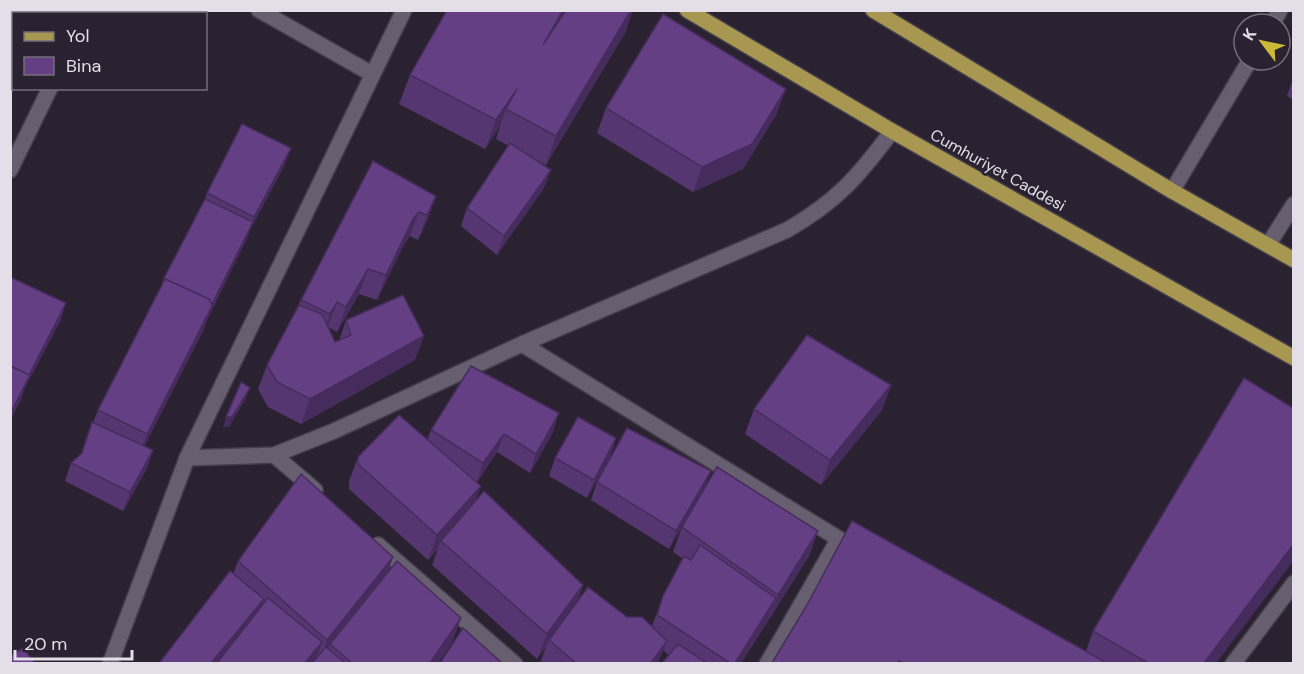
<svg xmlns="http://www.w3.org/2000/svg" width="1304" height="674" viewBox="0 0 1304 674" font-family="'DM Sans',sans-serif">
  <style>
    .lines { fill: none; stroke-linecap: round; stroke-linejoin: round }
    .minor-casing { stroke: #443e4a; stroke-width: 18 }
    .major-casing { stroke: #443e4a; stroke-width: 18 }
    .minor { stroke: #675f6f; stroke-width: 15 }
    .major { stroke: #a79750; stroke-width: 15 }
    .wall { fill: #563671 }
    .shaded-wall { fill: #462c5c }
    .building { fill: #643f83; stroke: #462c5c; stroke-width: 1.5 }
    .labels { text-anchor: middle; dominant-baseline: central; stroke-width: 5; stroke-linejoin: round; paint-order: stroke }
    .street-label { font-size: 16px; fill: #e3dee8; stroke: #2a2230 }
  </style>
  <rect width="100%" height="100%" fill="#2a2230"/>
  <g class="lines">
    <!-- minor casing -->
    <g class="minor-casing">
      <g id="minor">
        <polyline points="259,10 372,74"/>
        <polyline points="85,14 87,10"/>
        <polyline points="1272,24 1280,10"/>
        <polyline points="10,170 50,88"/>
        <polyline points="1172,191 1250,60"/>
        <polyline points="1268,245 1294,204"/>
        <polyline points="522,344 857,550"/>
        <polyline points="274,455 315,490"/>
        <path d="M187 458 274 455 334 431 522 344 787 230C836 202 859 176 892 131"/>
        <polyline points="378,545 515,664"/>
        <polyline points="110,664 187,458 404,10"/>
        <polyline points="767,664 838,540"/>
        <polyline points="1233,664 1294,583"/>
      </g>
    </g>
    <!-- major casing -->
    <g class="major-casing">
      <g id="major">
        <polyline points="687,10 892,131 1294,358"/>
        <polyline points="873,10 1172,191 1294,260"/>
      </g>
    </g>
    <!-- minor -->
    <use href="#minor" class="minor"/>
    <!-- major -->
    <use href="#major" class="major"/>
  </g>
  <!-- wall -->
  <g class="wall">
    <polygon points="626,31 546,165 538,161 544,188 497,255 461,226 467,208 509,146 496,139 500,126 485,149 399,104 410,75"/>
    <polygon points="1293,79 1293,99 1287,96"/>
    <polygon points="606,108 777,113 743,169 693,192 597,133"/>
    <polygon points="291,148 284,166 250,230 246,240 206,322 203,331 144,446 153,450 147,468 123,511 65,481 71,463 81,454 92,422 93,423 98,410 160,290 163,280 205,199 207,193"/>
    <polygon points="436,196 427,221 418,240 410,236 404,244 377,300 359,294 337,332 328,327 335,342 339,341 346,320 415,360 301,424 268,407 258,389 267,365 301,300"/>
    <polygon points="891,385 882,410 821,485 745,434 754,409"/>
    <polygon points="431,430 553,432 530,473 497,452 477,482 472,479 476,501 583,585 577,602 627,617 652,626 663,596 682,558 673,552 682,527 669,549 591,500 597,482 711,471 704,489 818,531 809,556 741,663 662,663 669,655 663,650 658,663 540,663 546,647 537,659 432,565 438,549 428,560 349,489 349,481 358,457 427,440"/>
    <polygon points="616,438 610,457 587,498 549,476 555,458"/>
    <polygon points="393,557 388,572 452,643 438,663 160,663 233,574 238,561"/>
    <polygon points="1293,561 1216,663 772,663 1086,651 1093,631"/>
  </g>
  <!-- shaded-wall -->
  <g class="shaded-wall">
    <polygon points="563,10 569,10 543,45"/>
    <polygon points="631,10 633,10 626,31 546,165 556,136"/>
    <polygon points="14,86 14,88 15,88 10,97 10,92"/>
    <polygon points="517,89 506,109 500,126 485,149 496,120"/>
    <polygon points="786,89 777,113 743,169 693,192 702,167"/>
    <polygon points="291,148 284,166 250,230 246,240 206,322 203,331 138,459 147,434 212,306 249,230 254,217"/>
    <polygon points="551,170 544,188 497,255 504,236"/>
    <polygon points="436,196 427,221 418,240 427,215"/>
    <polygon points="419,212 410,236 404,244 377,300 386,275 413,219"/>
    <polygon points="368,269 359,294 337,332 346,307"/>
    <polygon points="337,302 328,326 321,339 330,314"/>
    <polygon points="66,303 60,322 25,388 21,400 10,421 10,414 28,377"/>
    <polygon points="424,336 415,360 301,424 310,399"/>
    <polygon points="891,385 882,410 821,485 830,460"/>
    <polygon points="250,388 246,398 229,427 223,427 226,417"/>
    <polygon points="559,413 553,432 530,473 536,454"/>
    <polygon points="504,434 497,452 477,482 483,463"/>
    <polygon points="616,438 610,457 587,498 594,480"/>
    <polygon points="153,450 147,468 123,511 130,492"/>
    <polygon points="711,471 704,489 669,549 676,531"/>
    <polygon points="481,486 472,511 441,541 438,549 428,560 437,535"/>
    <polygon points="818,531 809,556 769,620 778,595"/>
    <polygon points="1293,545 1293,561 1216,663 1204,663"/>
    <polygon points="393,557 384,582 330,644 326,655 319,663 327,640"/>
    <polygon points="583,585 574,610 549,640 546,647 537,659 547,634"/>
    <polygon points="776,598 767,623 741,663 735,663"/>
    <polygon points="264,599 257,618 220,663 211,663"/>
    <polygon points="461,618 452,643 438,663 430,663"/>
    <polygon points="667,641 658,663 651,663"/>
    <polygon points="322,642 315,663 305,663"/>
  </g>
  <!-- building -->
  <g class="building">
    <polygon points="10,10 54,10 52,14 14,14 14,84 10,83"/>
    <polygon points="447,10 563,10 543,45 566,10 631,10 556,136 506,109 517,89 496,120 410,75"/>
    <polygon points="663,14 786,89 752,144 702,167 606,108"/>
    <polygon points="10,84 14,86 10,92"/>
    <polygon points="242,124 291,148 254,217 207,193"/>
    <polygon points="510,143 551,170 504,236 467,208"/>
    <polygon points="373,161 436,196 427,215 419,212 413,219 386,275 368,269 346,307 337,302 330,314 301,300"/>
    <polygon points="205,199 253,222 212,304 211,303 209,299 165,279 164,281 163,280"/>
    <polygon points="10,277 66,303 29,375 10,366"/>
    <polygon points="165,279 209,299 212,306 147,434 98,410"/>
    <polygon points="403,295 424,336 310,399 277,382 267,365 299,305 322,314 335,342 351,335 346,320"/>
    <polygon points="807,335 891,385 830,460 754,409"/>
    <polygon points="10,366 30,375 10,414"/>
    <polygon points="471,366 559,413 536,454 504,434 483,463 431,430"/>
    <polygon points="1244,378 1293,408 1293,545 1204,663 1148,663 1093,631"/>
    <polygon points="241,382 250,388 232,417 226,417"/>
    <polygon points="399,415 481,486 437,535 358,464 358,457"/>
    <polygon points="578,417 616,438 594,480 555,458"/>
    <polygon points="92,422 153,450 130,492 71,463 82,453"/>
    <polygon points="627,428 711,471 676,531 597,482"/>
    <polygon points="717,467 818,531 778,595 682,527"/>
    <polygon points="301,474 393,557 327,640 238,561"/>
    <polygon points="484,491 583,585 547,634 441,541"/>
    <polygon points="852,521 1107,663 904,663 899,661 897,663 772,663 807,605"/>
    <polygon points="700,545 776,598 735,663 730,663 657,615 663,596 684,556 691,560"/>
    <polygon points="397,561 461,618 430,663 352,663 330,644"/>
    <polygon points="230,571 264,599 211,663 163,663 160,662"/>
    <polygon points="588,587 627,617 642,617 667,641 651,663 576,663 549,640"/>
    <polygon points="268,598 322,642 305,663 217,663"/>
    <polygon points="463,628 502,663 440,663"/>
    <polygon points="678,644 707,663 662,663"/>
    <polygon points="326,647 345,663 312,663"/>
    <polygon points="23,648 35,663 10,663 10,656"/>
  </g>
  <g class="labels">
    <!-- street labels -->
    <g class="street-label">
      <text transform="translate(998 170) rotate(29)">Cumhuriyet Caddesi</text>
    </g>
  </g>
  <!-- border -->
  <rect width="1304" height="674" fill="none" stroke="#e3dee8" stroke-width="24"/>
  <!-- legend -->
  <rect x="12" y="12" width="195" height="78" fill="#2a2230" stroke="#746d7a" stroke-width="1.5"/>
  <rect x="24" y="32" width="30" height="9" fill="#a79750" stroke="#746d7a" stroke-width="1.5"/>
  <text x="66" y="42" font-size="18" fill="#e3dee8">Yol</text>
  <rect x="24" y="57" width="30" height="18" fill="#643f83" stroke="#746d7a" stroke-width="1.5"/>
  <text x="66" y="72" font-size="18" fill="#e3dee8">Bina</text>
  <!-- north arrow -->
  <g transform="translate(1262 42) rotate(302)"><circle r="28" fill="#2a2230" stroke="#746d7a" stroke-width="1.5"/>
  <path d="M0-4.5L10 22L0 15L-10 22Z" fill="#ccb938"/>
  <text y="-9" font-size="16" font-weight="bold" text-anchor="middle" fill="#e3dee8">K</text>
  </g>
  <!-- scale -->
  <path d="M15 650v9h117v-9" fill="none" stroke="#e3dee8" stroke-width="3"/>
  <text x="24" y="650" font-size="18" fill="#e3dee8" stroke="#2a2230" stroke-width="4.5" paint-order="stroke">20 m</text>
</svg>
